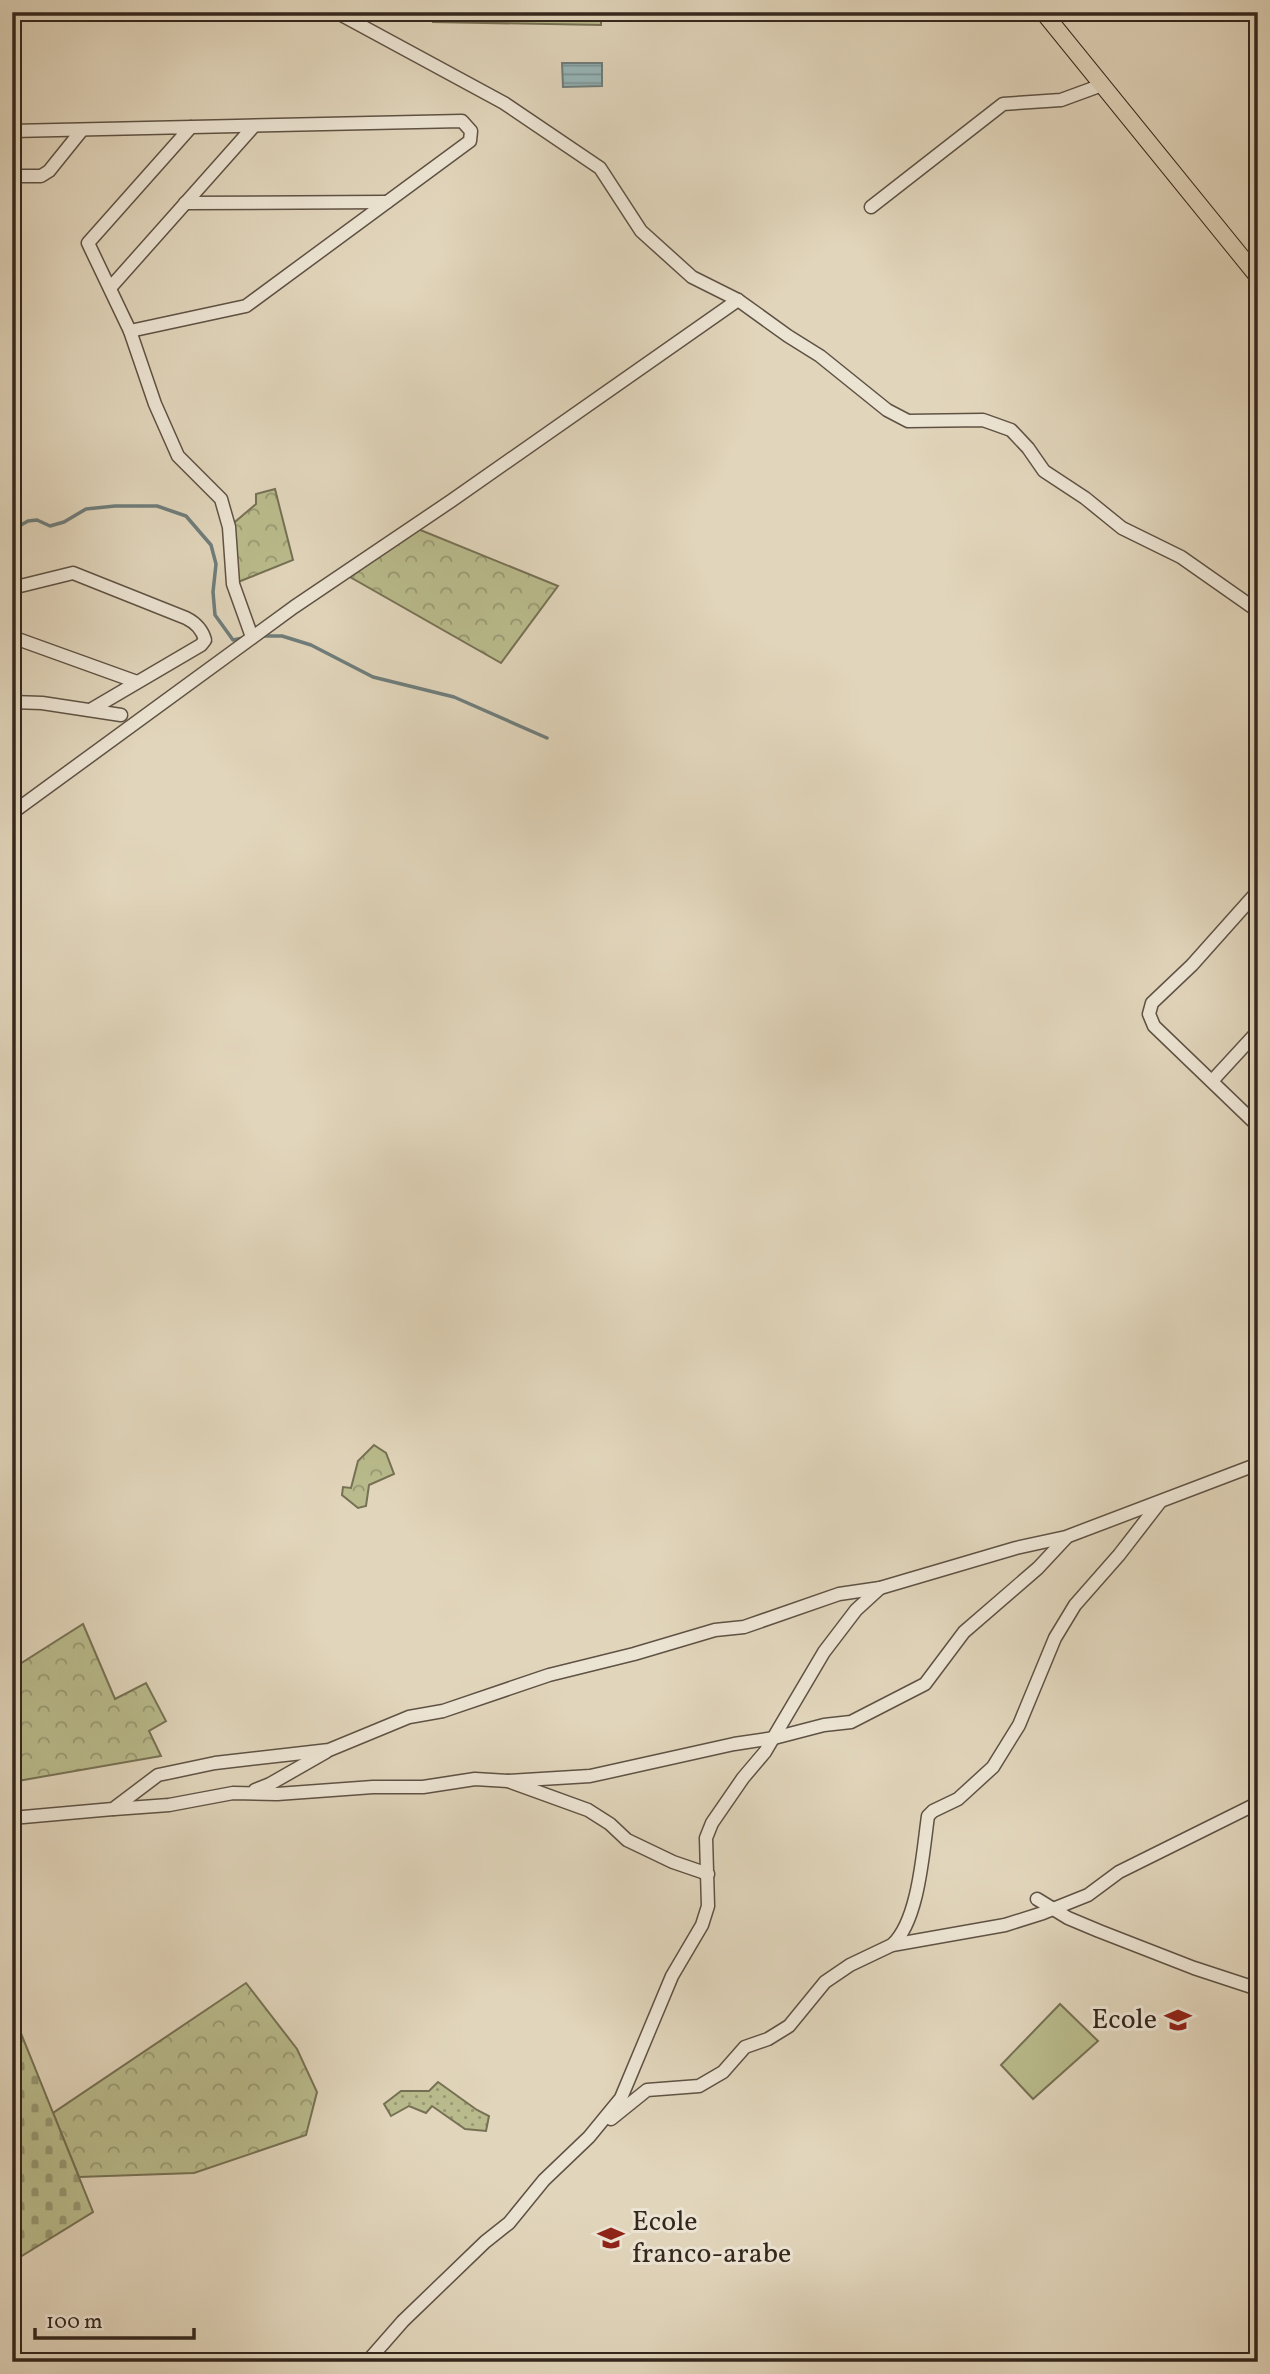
<svg xmlns="http://www.w3.org/2000/svg" width="1270" height="2374" viewBox="0 0 1270 2374" font-family="Vollkorn,serif">
  <style>
    .grass { fill: url(#grass-dots); stroke: #767154; stroke-width: 2 }
    .forest { fill: url(#forest-crowns); stroke: #767154; stroke-width: 2 }
    .cemetery { fill: url(#cemetery-stones); stroke: #767154; stroke-width: 2 }
    .pitch { fill: #b9bb8c; stroke: #767154; stroke-width: 2 }
    .water { fill: url(#water-rules); stroke: #6f7d7b; stroke-width: 2 }
    .lines { fill: none; stroke-linecap: round; stroke-linejoin: round }
    .stream { stroke: #6f7d7b; stroke-width: 3.5 }
    .minor-casing { stroke: #5f5244; stroke-width: 15 }
    .major-casing { stroke: #34271d; stroke-width: 18 }
    .minor { stroke: #ece4d3; stroke-width: 12 }
    .major { stroke: #e1d5bb; stroke-width: 16 }
    .labels { text-anchor: middle; dominant-baseline: central; stroke-width: 6; stroke-linejoin: round; paint-order: stroke }
    .poi-label { font-size: 28px; fill: #34271d; stroke: #ece4d3; text-anchor: end }
  </style>
  <defs>
    <pattern id="grass-dots" width="8" height="8" patternUnits="userSpaceOnUse" patternTransform="scale(1.75)"><rect width="8" height="8" fill="#b9bb8c"/><path d="M2 2h.1M6 6h.1" fill="none" stroke="#979872" stroke-width="1.8" stroke-linecap="round"/></pattern>
    <pattern id="forest-crowns" width="20" height="18" patternUnits="userSpaceOnUse" patternTransform="scale(1.75)"><rect width="20" height="18" fill="#b9bb8c"/><path d="M2 6a3 3 0 1 1 6 0M12 15a3 3 0 1 1 6 0" fill="none" stroke="#979872"/></pattern>
    <pattern id="cemetery-stones" width="16" height="16" patternUnits="userSpaceOnUse" patternTransform="scale(1.75)"><rect width="16" height="16" fill="#b9bb8c"/><path d="M2 7V4a2 2 0 0 1 4 0v3zM10 15v-3a2 2 0 0 1 4 0v3z" fill="#979872"/></pattern>
    <pattern id="water-rules" width="6" height="5" patternUnits="userSpaceOnUse" patternTransform="scale(1.75)"><rect width="6" height="5" fill="#97b6b9"/><path d="M0 2.5h6" fill="none" stroke="#7c9496"/></pattern>
  </defs>
  <rect width="100%" height="100%" fill="#e1d5bb"/>
  <filter id="stains"><feTurbulence type="fractalNoise" baseFrequency=".00286" numOctaves="4"/><feColorMatrix values="0 0 0 0 .2 0 0 0 0 .09 0 0 0 0 .02 0 0 0 .5 -.17"/></filter>
  <radialGradient id="worn" r=".72"><stop offset=".6" stop-color="#630" stop-opacity="0"/><stop offset="1" stop-color="#630" stop-opacity=".3"/></radialGradient>
  <!-- grass -->
  <polygon class="grass" points="438,2082 477,2110 489,2116 486,2131 465,2129 432,2106 426,2113 409,2106 391,2116 384,2104 401,2091 429,2091"/>
  <!-- forest -->
  <g class="forest">
    <polygon points="275,489 293,560 233,584 229,527 256,504 256,494"/>
    <polygon points="413,527 558,586 501,663 343,573"/>
    <polygon points="374,1445 386,1453 394,1474 369,1485 366,1506 358,1508 342,1495 343,1487 351,1488 358,1461"/>
    <polygon points="83,1624 115,1699 146,1683 166,1721 149,1731 161,1756 12,1782 12,1669"/>
    <polygon points="246,1983 297,2049 317,2092 306,2135 194,2173 79,2177 53,2113"/>
  </g>
  <!-- cemetery -->
  <polygon class="cemetery" points="12,2011 93,2212 12,2262"/>
  <!-- pitch -->
  <g class="pitch">
    <polygon points="433,12 601,12 601,25 433,22"/>
    <polygon points="1060,2004 1098,2041 1033,2099 1001,2065"/>
  </g>
  <!-- water -->
  <polygon class="water" points="562,63 602,63 602,86 563,87"/>
  <g class="lines">
    <!-- stream -->
    <g class="stream">
      <polyline points="12,530 28,521 37,520 50,526 64,522 86,509 115,506 157,506 186,516 211,545 216,564 213,592 215,615 233,640 243,638"/>
      <polyline points="262,636 282,636 311,645 373,677 454,697 547,738"/>
    </g>
    <!-- minor casing -->
    <g class="minor-casing">
      <g id="minor">
        <polyline points="336,12 504,103 600,168 641,231 692,277 738,300 788,336 820,356 887,410 908,421 983,420 1011,430 1028,448 1044,471 1085,498 1122,528 1181,557 1258,611"/>
        <path d="M12 131C162 128 312 124 462 121L471 131 470 141 246 306 130 331 88 243 191 127"/>
        <polyline points="12,176 41,176 49,171 82,130"/>
        <polyline points="185,203 387,202"/>
        <polyline points="871,207 1003,104 1061,100 1102,85"/>
        <polyline points="110,288 254,126"/>
        <polyline points="130,331 155,404 178,456 221,499 229,527 233,584 252,637"/>
        <path d="M12 588 73 573 186 618C196 623 202 629 205 640L201 645 92 709"/>
        <polyline points="12,637 137,682"/>
        <polyline points="12,702 42,703 121,715"/>
        <polyline points="12,813 294,607 451,501 738,300"/>
        <polyline points="1258,891 1192,965 1152,1003 1149,1014 1154,1026 1258,1126"/>
        <polyline points="1212,1081 1258,1031"/>
        <polyline points="508,1781 590,1776 734,1744 774,1738 824,1725 851,1722 925,1684 964,1632 1038,1568 1066,1538"/>
        <polyline points="255,1790 270,1784 326,1752"/>
        <polyline points="114,1809 169,1805 233,1793 277,1794 373,1787 423,1787 475,1779 508,1781 588,1810 610,1824 627,1840 673,1862 708,1874"/>
        <polyline points="12,1818 113,1809 158,1775 215,1763 329,1750 409,1717 443,1711 549,1675 634,1654 715,1630 744,1627 839,1594 880,1588 1016,1548 1066,1537 1258,1464"/>
        <polyline points="1037,1899 1068,1918 1099,1931 1194,1968 1258,1989"/>
        <path d="M892 1945C919 1921 923 1850 928 1816L933 1811 958 1799 993 1767 1019 1725 1055 1638 1075 1605 1119 1555 1160 1502"/>
        <polyline points="611,2119 647,2090 699,2086 723,2072 745,2047 768,2039 789,2026 825,1982 850,1965 892,1945 1005,1925 1043,1913 1088,1895 1119,1872 1258,1803"/>
        <polyline points="367,2362 403,2321 485,2242 509,2223 544,2180 589,2137 621,2098 672,1976 702,1925 708,1906 706,1838 712,1823 743,1778 765,1752 824,1652 856,1610 880,1588"/>
      </g>
    </g>
    <!-- major casing -->
    <g class="major-casing">
      <polyline id="major" points="1043,12 1258,277"/>
    </g>
    <!-- minor -->
    <use href="#minor" class="minor"/>
    <!-- major -->
    <use href="#major" class="major"/>
  </g>
  <!-- icons -->
  <defs>
    <g id="school-bare" transform="scale(2.1)"><path d="M0-5L7-2L0 1L-7-2ZM-4 1L0 2.5L4 1V4Q0 6-4 4Z" fill="#8f2418" stroke="#ece4d3" stroke-width="2.5" paint-order="stroke"/></g>
  </defs>
  <g fill-rule="evenodd">
    <use href="#school-bare" x="1178" y="2020"/>
    <use href="#school-bare" x="611" y="2238"/>
  </g>
  <g class="labels">
    <!-- poi labels -->
    <g class="poi-label">
      <text x="1157" y="2020">Ecole</text>
      <text x="632" y="2222" text-anchor="start">Ecole<tspan x="632" dy="32">franco-arabe</tspan></text>
    </g>
  </g>
  <!-- margin -->
  <rect width="1270" height="2374" fill="none" stroke="#e1d5bb" stroke-width="42"/>
  <rect x="14" y="14" width="1242" height="2346" fill="none" stroke="#34271d" stroke-width="3.5"/>
  <rect x="21" y="21" width="1228" height="2332" fill="none" stroke="#34271d" stroke-width="2"/>
  <!-- scale -->
  <path d="M35 2328v10h159v-10" fill="none" stroke="#34271d" stroke-width="3.5"/>
  <text x="46" y="2328" font-size="21" fill="#34271d" stroke="#ece4d3" stroke-width="5" paint-order="stroke">100 m</text>
  <rect width="100%" height="100%" filter="url(#stains)"/>
  <rect width="100%" height="100%" fill="url(#worn)"/>
</svg>
